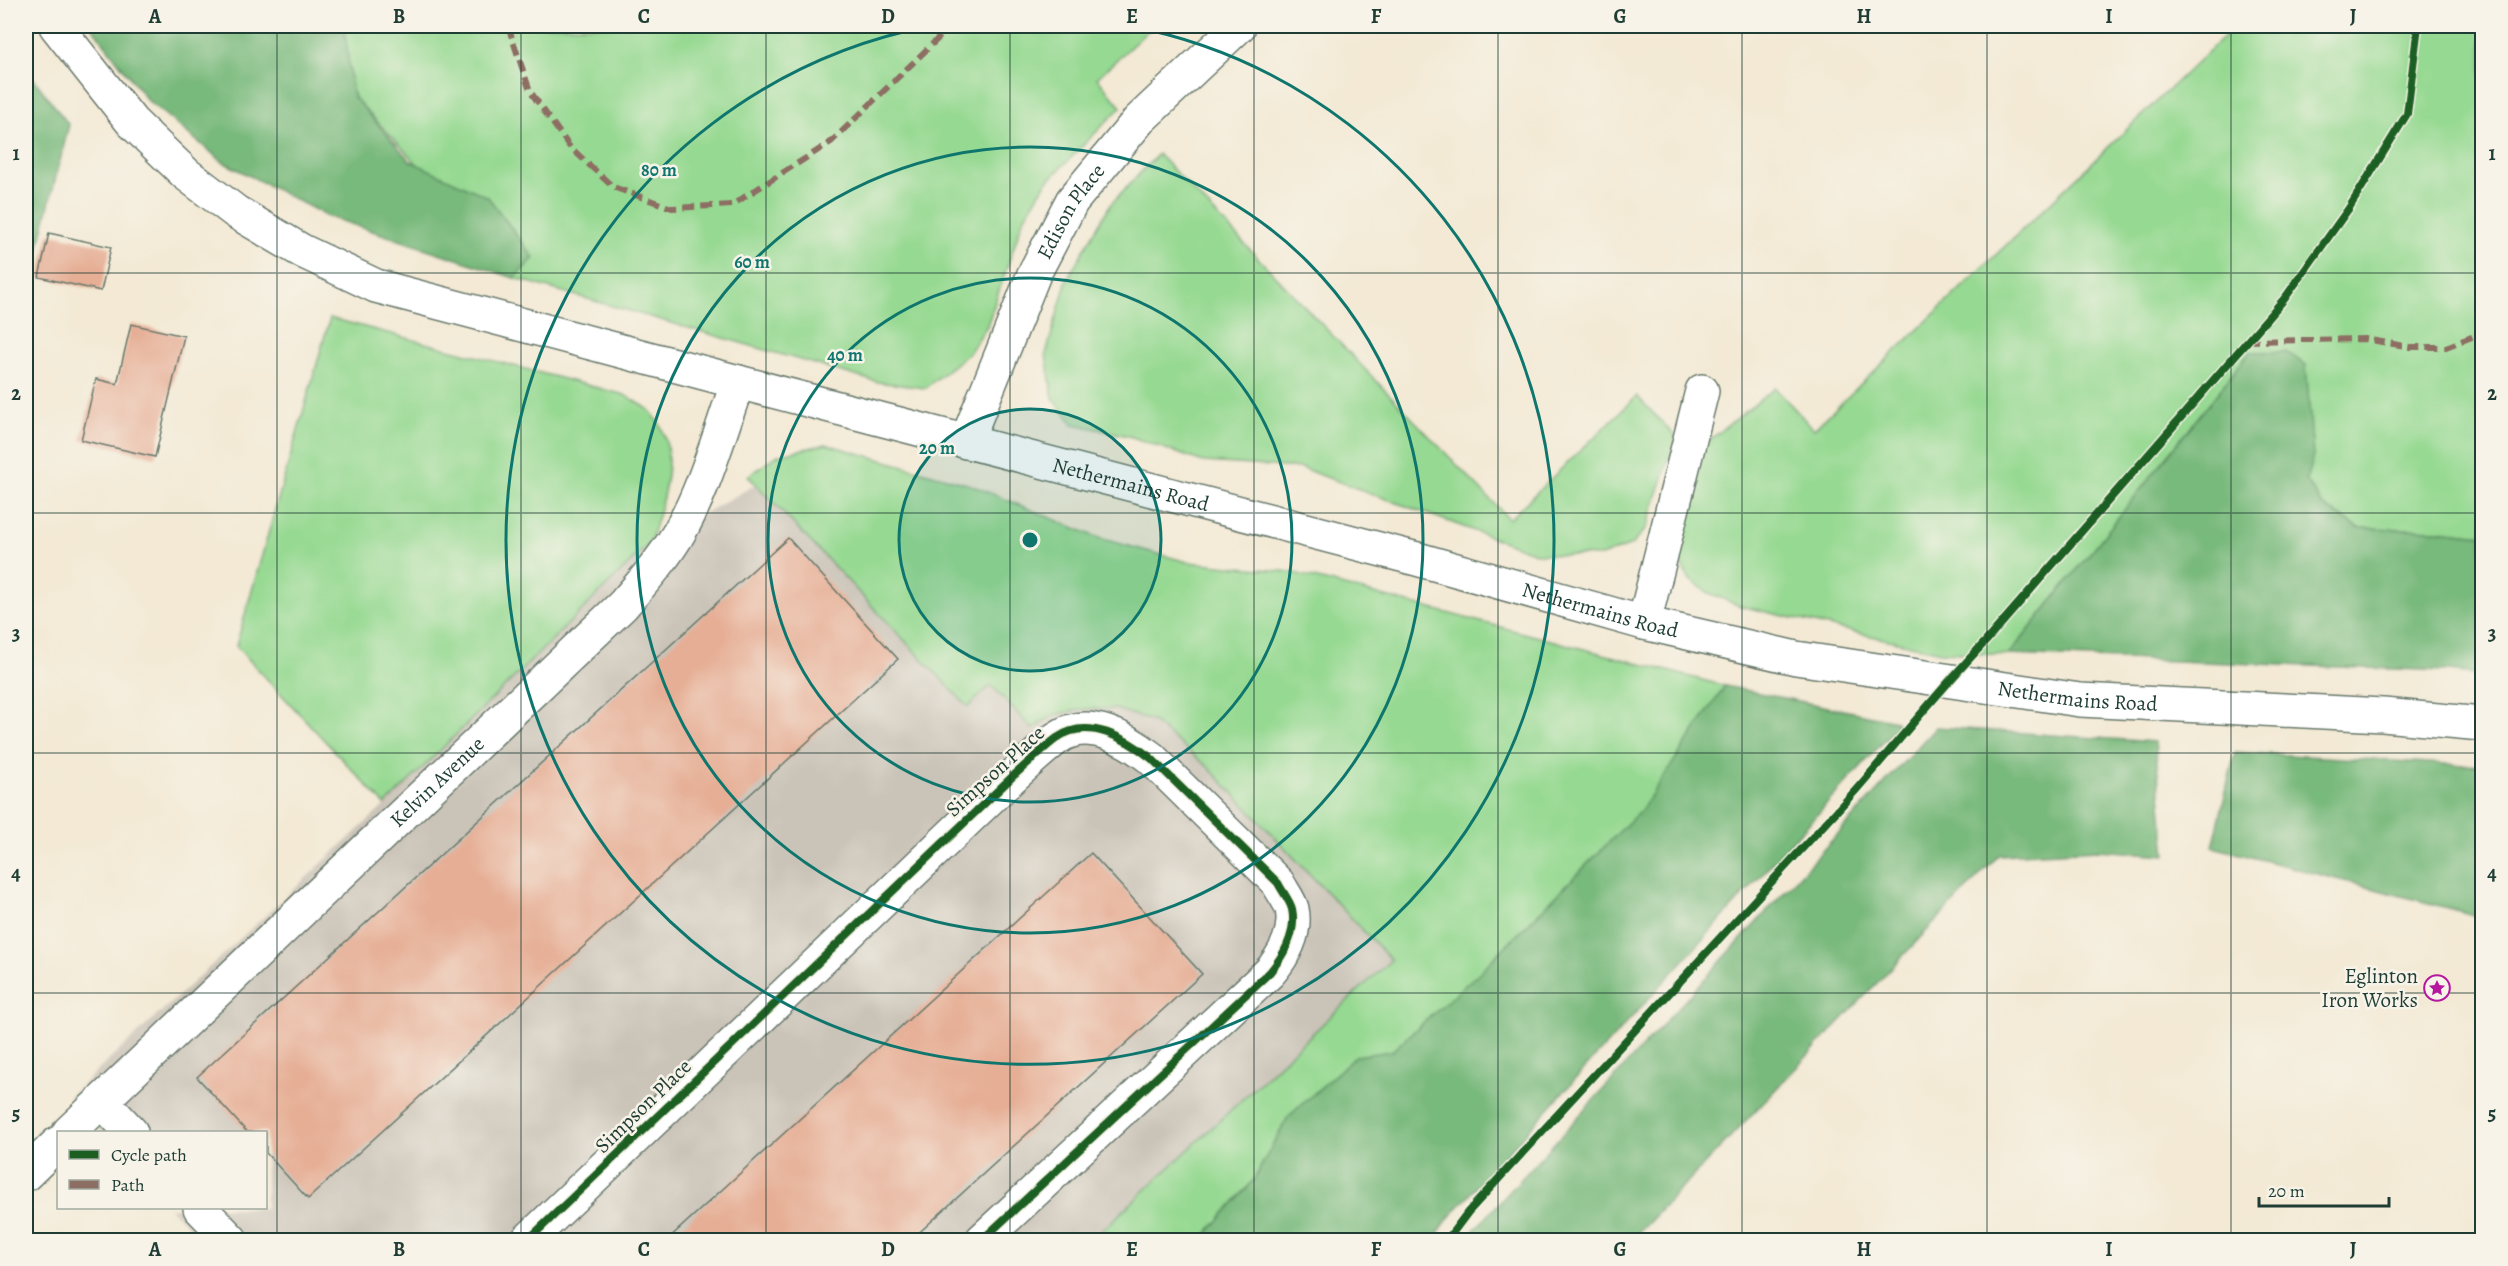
<svg xmlns="http://www.w3.org/2000/svg" width="2508" height="1266" viewBox="0 0 2508 1266" font-family="Alegreya,serif">
  <style>
    .industrial { fill: #cac3b8 }
    .green { fill: #96d992; stroke: #5a8b63; stroke-width: 1.5 }
    .forest { fill: #78b97c; stroke: #4c7b58; stroke-width: 1.5 }
    .building { fill: #e6ae95 }
    .lines { fill: none; stroke-linecap: round; stroke-linejoin: round }
    .street-casing { stroke: #69796c; stroke-width: 36 }
    .secondary-casing { stroke: #69796c; stroke-width: 36 }
    .highway-casing { stroke: #69796c; stroke-width: 36 }
    .street { stroke: #fff; stroke-width: 33 }
    .secondary { stroke: #fff; stroke-width: 33 }
    .highway { stroke: #fff; stroke-width: 33 }
    .quiet { stroke: #8d6e63; stroke-width: 6; stroke-dasharray: 12 6; stroke-linecap: butt }
    .cycleway-casing { stroke: #f7f3e8; stroke-width: 11 }
    .cycleway { stroke: #1b5e20; stroke-width: 8 }
    .grid { fill: none; stroke: #1f3d34; stroke-width: 1.5; stroke-opacity: 0.55 }
    .ring { fill: none; stroke: #0f766e; stroke-width: 3 }
    .labels { text-anchor: middle; dominant-baseline: central; stroke-width: 5; stroke-linejoin: round; paint-order: stroke }
    .street-label { font-size: 21px; fill: #1f3d34; stroke: #f7f3e8 }
    .poi-label { font-size: 21px; fill: #1f3d34; stroke: #f7f3e8; text-anchor: end }
    .centre { fill: #0f766e; stroke: #f7f3e8; stroke-width: 3 }
    .ring-label { font-size: 18px; text-anchor: middle; font-weight: bold; fill: #0f766e; stroke: #f7f3e8; stroke-width: 5; stroke-linejoin: round; paint-order: stroke }
    .neatline { fill: none; stroke: #1f3d34; stroke-width: 2 }
    .grid-label { font-size: 20px; text-anchor: middle; font-weight: bold; fill: #1f3d34 }
  </style>
  <rect width="100%" height="100%" fill="#f7f3e8"/>
  <filter id="ink" filterUnits="userSpaceOnUse"><feTurbulence type="fractalNoise" baseFrequency=".0167" numOctaves="2"/><feDisplacementMap in="SourceGraphic" scale="12" xChannelSelector="R" yChannelSelector="G"/><feConvolveMatrix kernelMatrix="1 2 1 2 8 2 1 2 1" color-interpolation-filters="sRGB"/></filter>
  <filter id="wash" filterUnits="userSpaceOnUse"><feTurbulence type="fractalNoise" baseFrequency=".008" numOctaves="4" result="noise"/><feDisplacementMap in="SourceGraphic" scale="24" xChannelSelector="R" yChannelSelector="G"/><feGaussianBlur stdDeviation="1.35" result="paint"/><feColorMatrix in="noise" values="0 0 0 0 0 0 0 0 0 0 0 0 0 0 0 0 0 1.4 0 .05"/><feComposite in="paint" operator="in"/></filter>
  <g filter="url(#wash)">
    <rect width="100%" height="100%" fill="#f3e9d4"/>
    <!-- industrial -->
    <polygon class="industrial" points="768,478 1022,555 1406,946 1092,1240 201,1240 170,1208 266,1208 266,1132 102,1132 69,1097 385,805 650,543"/>
    <!-- green -->
    <g class="green">
      <polygon points="344,26 1153,26 1097,78 1121,107 1046,183 1023,220 987,326 969,353 925,388 877,382 514,278 534,258 488,197 418,165 353,96"/>
      <polygon points="2235,26 2482,26 2482,535 2438,530 2359,528 2322,505 2306,480 2313,456 2286,352 2250,352 2009,655 1941,652 1740,606 1709,593 1690,580 1680,563 1692,454 1775,388 1814,429"/>
      <polygon points="1158,154 1509,519 1637,396 1676,437 1647,527 1632,545 1601,556 1538,554 1301,468 1203,462 1129,436 1073,424 1053,398 1046,354 1067,279 1110,205"/>
      <path d="M330 318 625 395C632 400 642 404 649 410 684 445 662 501 650 543L385 805 236 646Z"/>
      <polygon points="826,444 971,485 1099,538 1188,562 1291,572 1725,686 1642,809 1480,972 1392,1051 1356,1056 1288,1117 1253,1181 1201,1240 1092,1240 1391,960 1208,767 1152,721 1116,709 1082,709 1054,715 1032,729 991,685 968,707 748,476 778,455"/>
    </g>
    <!-- forest -->
    <g class="forest">
      <polygon points="91,26 344,26 353,96 410,161 488,197 534,258 514,278 327,216 223,162 147,100"/>
      <polygon points="26,69 69,125 26,296"/>
      <polygon points="2250,352 2286,352 2306,365 2313,456 2306,480 2322,505 2359,528 2438,530 2482,535 2482,675 2449,671 2009,655"/>
      <polygon points="1725,686 1896,721 1897,727 1450,1216 1433,1240 1201,1240 1253,1181 1288,1117 1356,1056 1392,1051 1480,972 1642,809"/>
      <polygon points="1936,727 2155,742 2166,855 2097,850 1999,855 1632,1240 1465,1240"/>
      <polygon points="2235,752 2482,766 2482,917 2213,847"/>
    </g>
    <g id="blocks">
      <!-- building -->
      <g class="building">
        <polygon points="49,233 111,247 101,291 39,277"/>
        <polygon points="131,324 184,336 155,457 81,440 96,379 117,384"/>
        <polygon points="788,538 898,659 308,1199 266,1153 266,1132 247,1132 197,1077"/>
        <polygon points="1091,853 1202,974 911,1240 667,1240"/>
      </g>
    </g>
  </g>
  <g filter="url(#ink)">
    <use href="#blocks" fill-opacity="0" stroke="#69796c" stroke-width="1.5"/>
    <g class="lines">
      <!-- street casing -->
      <g class="street-casing">
        <g id="street">
          <path id="s1" d="M966 442 1034 274 1072 201 1139 120 1239 26"/>
          <polyline points="1644,623 1702,391"/>
          <polyline points="102,1101 131,1132"/>
          <path id="s2" d="M69 1132 623 605C642 583 661 562 677 536 704 492 720 431 738 382"/>
          <polyline points="26,1174 58,1143"/>
          <polyline points="200,1208 231,1240"/>
          <path d="M528 1240 1011 778C1026 765 1041 750 1057 738 1088 716 1127 739 1151 758L1278 883C1282 891 1290 901 1292 909 1297 933 1285 954 1270 972L982 1240"/>
        </g>
      </g>
      <!-- secondary casing -->
      <g class="secondary-casing">
        <g id="secondary">
          <path id="s3" d="M738 382 1417 559 1644 623 1796 658 2080 700 2383 715 2482 724"/>
        </g>
      </g>
      <!-- highway casing -->
      <g class="highway-casing">
        <polyline id="highway" points="56,26 132,122 186,174 236,212 302,251 376,286 738,382"/>
      </g>
      <!-- street -->
      <use href="#street" class="street"/>
      <!-- secondary -->
      <use href="#secondary" class="secondary"/>
      <!-- highway -->
      <use href="#highway" class="highway"/>
      <!-- quiet -->
      <g class="quiet">
        <polyline points="508,26 530,91 569,146 613,187 672,208 732,205 831,142 951,26"/>
        <polyline points="2247,341 2365,339 2410,347 2446,347 2482,333"/>
      </g>
      <!-- cycleway casing -->
      <g class="cycleway-casing">
        <g id="cycleway">
          <path d="M528 1240 1011 778C1026 765 1041 750 1057 738 1088 716 1127 739 1151 758L1278 883C1282 891 1290 901 1292 909 1297 933 1285 954 1270 972L982 1240"/>
          <path d="M1447 1240 1468 1212 1855 791C1899 741 1940 689 1986 641L2285 298 2349 208 2407 114 2418 26"/>
        </g>
      </g>
      <!-- cycleway -->
      <use href="#cycleway" class="cycleway"/>
    </g>
  </g>
  <!-- grid -->
  <path class="grid" d="M277 26V1240M521 26V1240M766 26V1240M1010 26V1240M1254 26V1240M1498 26V1240M1742 26V1240M1987 26V1240M2231 26V1240M26 273H2482M26 513H2482M26 753H2482M26 993H2482"/>
  <!-- distance rings -->
  <circle cx="1030" cy="540" r="131" fill="#0f766e" fill-opacity=".12"/>
  <g class="ring">
    <circle cx="1030" cy="540" r="131"/>
    <circle cx="1030" cy="540" r="262"/>
    <circle cx="1030" cy="540" r="393"/>
    <path d="M1130 26A524 524 0 1 1 930 26"/>
  </g>
  <!-- icons -->
  <defs>
    <g id="sight-ring" transform="scale(1.35)"><circle r="9.5" fill="#f7f3e8" stroke="#b5179e" stroke-width="1.5"/><path d="M0-6L1.8-2.2L6-1.7L2.9 1.2L3.7 5.4L0 3.3L-3.7 5.4L-2.9 1.2L-6-1.7L-1.8-2.2Z" fill="#b5179e"/></g>
  </defs>
  <g fill-rule="evenodd">
    <use href="#sight-ring" x="2437" y="988"/>
  </g>
  <g class="labels">
    <!-- street labels -->
    <g class="street-label">
      <text stroke="none"><textPath href="#s1" startOffset="254">Edison Place</textPath></text>
      <text stroke="none"><textPath href="#s3" startOffset="406">Nethermains Road</textPath></text>
      <text stroke="none"><textPath href="#s3" startOffset="892">Nethermains Road</textPath></text>
      <text stroke="none"><textPath href="#s3" startOffset="1378">Nethermains Road</textPath></text>
      <text transform="translate(995 771) rotate(-42)">Simpson Place</text>
      <text stroke="none"><textPath href="#s2" startOffset="508">Kelvin Avenue</textPath></text>
      <text transform="translate(643 1106) rotate(-44)">Simpson Place</text>
    </g>
    <!-- poi labels -->
    <g class="poi-label">
      <text x="2418" y="976">Eglinton<tspan x="2418" dy="24">Iron Works</tspan></text>
    </g>
  </g>
  <circle cx="1030" cy="540" r="9" class="centre"/>
  <g class="ring-label">
    <text x="659" y="176">80 m</text>
    <text x="752" y="268">60 m</text>
    <text x="845" y="361">40 m</text>
    <text x="937" y="454">20 m</text>
  </g>
  <!-- margin -->
  <rect width="2508" height="1266" fill="none" stroke="#f7f3e8" stroke-width="66"/>
  <!-- legend -->
  <rect x="57" y="1131" width="210" height="78" fill="#f7f3e8" stroke="#a1aaa0" stroke-width="1.5"/>
  <rect x="69" y="1150" width="30" height="9" fill="#1b5e20" stroke="#a1aaa0" stroke-width="1.5"/>
  <text x="111" y="1161" font-size="18" fill="#1f3d34">Cycle path</text>
  <rect x="69" y="1180" width="30" height="9" fill="#8d6e63" stroke="#a1aaa0" stroke-width="1.5"/>
  <text x="111" y="1191" font-size="18" fill="#1f3d34">Path</text>
  <!-- scale -->
  <path d="M2259 1197v9h130v-9" fill="none" stroke="#1f3d34" stroke-width="3"/>
  <text x="2268" y="1197" font-size="18" fill="#1f3d34" stroke="#f7f3e8" stroke-width="4.5" paint-order="stroke">20 m</text>
  <rect x="33" y="33" width="2442" height="1200" class="neatline"/>
  <g class="grid-label">
    <text x="155" y="23">A</text>
    <text x="399" y="23">B</text>
    <text x="644" y="23">C</text>
    <text x="888" y="23">D</text>
    <text x="1132" y="23">E</text>
    <text x="1376" y="23">F</text>
    <text x="1620" y="23">G</text>
    <text x="1864" y="23">H</text>
    <text x="2109" y="23">I</text>
    <text x="2353" y="23">J</text>
    <text x="16" y="160">1</text>
    <text x="2492" y="160">1</text>
    <text x="16" y="400">2</text>
    <text x="2492" y="400">2</text>
    <text x="16" y="640">3</text>
    <text x="2492" y="640">3</text>
    <text x="16" y="880">4</text>
    <text x="2492" y="880">4</text>
    <text x="16" y="1120">5</text>
    <text x="2492" y="1120">5</text>
    <text x="155" y="1256">A</text>
    <text x="399" y="1256">B</text>
    <text x="644" y="1256">C</text>
    <text x="888" y="1256">D</text>
    <text x="1132" y="1256">E</text>
    <text x="1376" y="1256">F</text>
    <text x="1620" y="1256">G</text>
    <text x="1864" y="1256">H</text>
    <text x="2109" y="1256">I</text>
    <text x="2353" y="1256">J</text>
  </g>
</svg>
